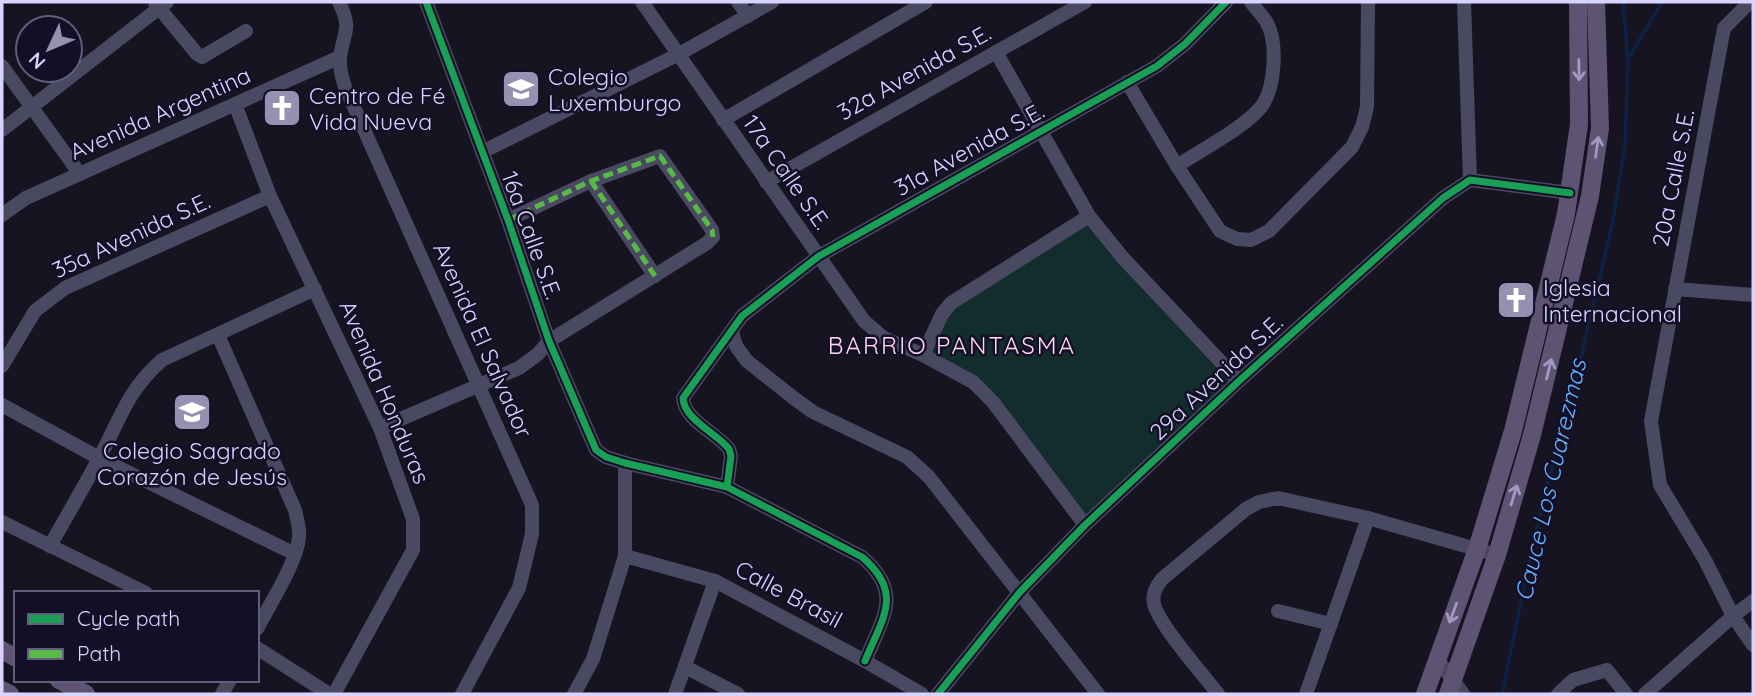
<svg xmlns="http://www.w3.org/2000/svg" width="1755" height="696" viewBox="0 0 1755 696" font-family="Quicksand,sans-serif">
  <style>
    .green { fill: #132c2d }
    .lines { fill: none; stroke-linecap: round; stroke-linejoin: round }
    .stream { stroke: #0d2144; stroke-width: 3.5 }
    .minor { stroke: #4a4962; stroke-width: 14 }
    .major { stroke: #5e5373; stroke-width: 18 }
    .quiet { stroke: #58b947; stroke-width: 5; stroke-dasharray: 10 5; stroke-linecap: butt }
    .cycleway-casing { stroke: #130f26; stroke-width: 11 }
    .cycleway { stroke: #1a9f57; stroke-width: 7 }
    .oneway { stroke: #a29ac0 }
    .labels { text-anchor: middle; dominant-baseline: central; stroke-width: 5; stroke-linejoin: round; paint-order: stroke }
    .street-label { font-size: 23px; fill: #d9d4ff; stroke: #130f26 }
    .poi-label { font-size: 23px; fill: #d9d4ff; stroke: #130f26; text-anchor: start }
    .neighbourhood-label { font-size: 24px; letter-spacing: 2px; fill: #ffd6f0; stroke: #130f26 }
    .water-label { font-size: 24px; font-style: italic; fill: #62b6ff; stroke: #130f26 }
  </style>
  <rect width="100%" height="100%" fill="#161421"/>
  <!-- green -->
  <polygon class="green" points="1089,216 1239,381 1085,525 993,402 923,355 942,314"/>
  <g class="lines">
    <!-- stream -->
    <g class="stream">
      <polyline points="1629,58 1662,2"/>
      <polyline points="1502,694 1535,533 1575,382 1613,221 1625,145 1628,60 1623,2"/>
    </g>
    <!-- minor -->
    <g class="minor">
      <path d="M339 2C353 31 343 31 340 58 339 68 342 78 345 87L532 505V534L519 588 462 694"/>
      <path d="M426 2 508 220 549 341 596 450 606 457 625 463 727 487 862 557C904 593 883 617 865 661"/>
      <polyline points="642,2 864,321 884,338 923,355 973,382 993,402 1085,525"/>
      <polyline points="738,2 748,16"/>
      <polyline points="1464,2 1470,180"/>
      <polyline points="1750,2 1724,28 1651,421 1660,485 1705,560 1733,616 1753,645"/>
      <polyline points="155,3 197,54 202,57 246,31"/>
      <polyline points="996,52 1089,216 1123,258 1239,381"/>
      <polyline points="2,66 80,174"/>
      <polyline points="1127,82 1177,166 1220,231 1237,239 1251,240 1269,231 1352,147 1362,127 1367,107 1368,2"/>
      <polyline points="235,104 270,196 380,428 413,519 413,550 334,694"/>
      <polyline points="723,120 926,2"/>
      <polyline points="2,130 167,2"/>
      <polyline points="482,152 679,54 772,2"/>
      <path d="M1177 166C1201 150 1244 128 1261 107 1275 89 1278 43 1267 23 1263 16 1256 9 1251 2"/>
      <polyline points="591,181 655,276"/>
      <polyline points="766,182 1085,2"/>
      <polyline points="2,215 26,198 340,57"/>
      <polyline points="1675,289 1753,295"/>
      <polyline points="732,332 736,346 747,361 795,399 813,412 907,457 929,477 1098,694"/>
      <path d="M218 335 295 510C297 519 300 528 299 537 297 563 269 605 257 629"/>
      <polyline points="923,355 942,314 951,303 1089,216"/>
      <polyline points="2,366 35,311 65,288 270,196"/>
      <polyline points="2,405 99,458 295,554"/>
      <polyline points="380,428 519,368 538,354 549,341 707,243 713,237 712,230 660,156 591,181 508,220"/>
      <path d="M727 487 731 456 729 449C717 433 684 420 683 398L742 316 819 256 1157 66 1185 44 1226 2"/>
      <polyline points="2,522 146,593"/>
      <path d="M50 546C66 517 83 489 98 460 121 419 125 393 162 360L315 289"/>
      <polyline points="625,556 715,581 865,661 922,694"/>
      <polyline points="1278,611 1331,624"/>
      <polyline points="257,648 329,694"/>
      <polyline points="1438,655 1441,664 1463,694"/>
      <polyline points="685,667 738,694"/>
      <polyline points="222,694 230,680"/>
      <polyline points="574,694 593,659 625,556 625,463"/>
      <polyline points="675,694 715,581"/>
      <polyline points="938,694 1020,592 1085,525 1239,381 1443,198 1470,180 1570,193"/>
      <path d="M1218 694C1203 674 1159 625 1154 604 1152 594 1156 587 1162 579L1246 509 1259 502 1278 498 1368 518 1497 555"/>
      <polyline points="1306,694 1368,518"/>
      <polyline points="1558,694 1573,680 1607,670 1626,694"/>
      <polyline points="1645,694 1733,616 1753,601"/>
    </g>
    <!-- major -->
    <g class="major">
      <polyline points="2,650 16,658"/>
      <polyline points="59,680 86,694"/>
      <polyline points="2,690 10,694"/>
      <polyline points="1425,694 1477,549 1513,431 1566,214 1579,124 1578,2"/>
      <polyline points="1448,694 1497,555 1532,435 1590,196 1600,128 1596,2"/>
    </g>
    <!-- quiet -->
    <g class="quiet">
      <polyline points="591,181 655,276"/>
      <polyline points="508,220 591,181 660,156 712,230 713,237"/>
    </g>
    <!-- cycleway casing -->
    <g class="cycleway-casing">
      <g id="cycleway">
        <path d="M426 2 508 220 549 341 596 450 606 457 625 463 727 487 862 557C904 593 883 617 865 661"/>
        <path d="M727 487 731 456 729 449C717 433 684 420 683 398L742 316 819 256 1157 66 1185 44 1226 2"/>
        <polyline points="938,694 1020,592 1085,525 1239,381 1443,198 1470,180 1570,193"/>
      </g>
    </g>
    <!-- cycleway -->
    <use href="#cycleway" class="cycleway"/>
  </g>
  <!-- one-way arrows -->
  <defs><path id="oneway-shaft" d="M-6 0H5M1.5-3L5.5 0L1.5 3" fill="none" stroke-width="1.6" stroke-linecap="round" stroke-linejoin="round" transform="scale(1.75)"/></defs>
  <g class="oneway">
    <use href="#oneway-shaft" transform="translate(1579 70) rotate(89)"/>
    <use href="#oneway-shaft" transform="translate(1597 147) rotate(-82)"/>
    <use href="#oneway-shaft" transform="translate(1549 369) rotate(-76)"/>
    <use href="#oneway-shaft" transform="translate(1514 495) rotate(-73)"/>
    <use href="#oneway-shaft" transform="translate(1453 613) rotate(110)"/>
  </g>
  <!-- icons -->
  <defs>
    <g id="school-square" transform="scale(2.0125)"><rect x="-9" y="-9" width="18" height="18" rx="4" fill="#9591b1" stroke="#130f26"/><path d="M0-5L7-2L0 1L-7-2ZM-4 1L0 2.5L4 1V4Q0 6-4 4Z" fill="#fff"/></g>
    <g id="church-square" transform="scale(2.0125)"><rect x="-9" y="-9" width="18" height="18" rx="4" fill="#9591b1" stroke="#130f26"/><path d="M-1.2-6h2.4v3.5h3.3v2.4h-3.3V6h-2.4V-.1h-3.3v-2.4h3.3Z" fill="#fff"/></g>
  </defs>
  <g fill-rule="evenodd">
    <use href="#school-square" x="521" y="89"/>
    <use href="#church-square" x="282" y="108"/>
    <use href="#church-square" x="1516" y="300"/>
    <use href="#school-square" x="192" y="412"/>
  </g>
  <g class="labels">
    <!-- street labels -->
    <g class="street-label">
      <text transform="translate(914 72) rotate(-29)">32a Avenida S.E.</text>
      <text transform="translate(160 113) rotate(-24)">Avenida Argentina</text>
      <text transform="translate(969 149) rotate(-29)">31a Avenida S.E.</text>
      <text transform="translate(787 172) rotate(55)">17a Calle S.E.</text>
      <text transform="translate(1673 178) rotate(-79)">20a Calle S.E.</text>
      <text transform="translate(131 235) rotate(-25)">35a Avenida S.E.</text>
      <text transform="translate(532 235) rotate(70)">16a Calle S.E.</text>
      <text transform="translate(483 340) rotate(66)">Avenida El Salvador</text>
      <text transform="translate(1216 377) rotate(-43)">29a Avenida S.E.</text>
      <text transform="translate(385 392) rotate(67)">Avenida Honduras</text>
      <text transform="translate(789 594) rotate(28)">Calle Brasil</text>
    </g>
    <!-- poi labels -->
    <g class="poi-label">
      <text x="548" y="76">Colegio<tspan x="548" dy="26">Luxemburgo</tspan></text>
      <text x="309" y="95">Centro de Fé<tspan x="309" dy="26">Vida Nueva</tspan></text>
      <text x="1543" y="287">Iglesia<tspan x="1543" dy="26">Internacional</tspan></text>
      <text x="192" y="450" text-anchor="middle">Colegio Sagrado<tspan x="192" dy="26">Corazón de Jesús</tspan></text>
    </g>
    <!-- neighbourhood labels -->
    <g class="neighbourhood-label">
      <text x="952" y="345">BARRIO PANTASMA</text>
    </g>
    <!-- water labels -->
    <g class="water-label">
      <text transform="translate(1550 480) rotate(-77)">Cauce Los Cuarezmas</text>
    </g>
  </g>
  <!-- border -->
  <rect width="1755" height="696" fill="none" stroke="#d9d4ff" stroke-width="7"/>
  <!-- legend -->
  <rect x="14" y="591" width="245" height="91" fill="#130f26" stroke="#625e7d" stroke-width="2"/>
  <rect x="28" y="614" width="35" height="10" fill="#1a9f57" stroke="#625e7d" stroke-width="2"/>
  <text x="77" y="626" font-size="21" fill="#d9d4ff">Cycle path</text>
  <rect x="28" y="649" width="35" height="10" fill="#58b947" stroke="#625e7d" stroke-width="2"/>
  <text x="77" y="661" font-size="21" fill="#d9d4ff">Path</text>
  <!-- north arrow -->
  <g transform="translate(49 49) rotate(226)"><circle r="33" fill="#130f26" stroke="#625e7d" stroke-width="2"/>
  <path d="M0-5L12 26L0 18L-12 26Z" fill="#9591b1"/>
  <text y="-10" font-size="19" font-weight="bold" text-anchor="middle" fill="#d9d4ff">N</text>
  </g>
</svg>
